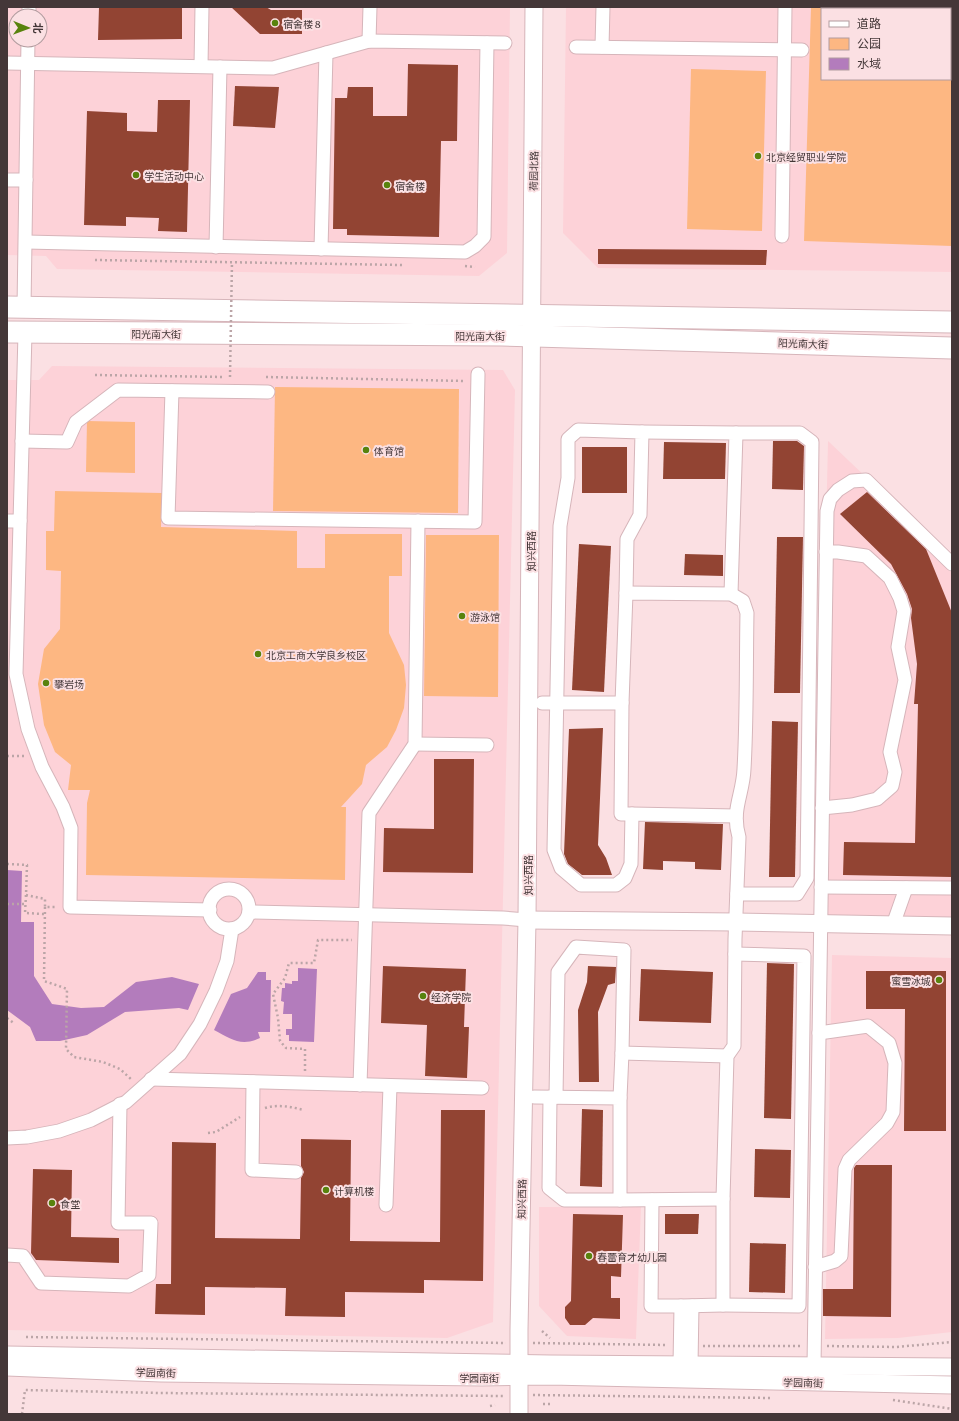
<svg xmlns="http://www.w3.org/2000/svg" width="959" height="1421" viewBox="0 0 959 1421" font-family="Literata,'Noto Sans SC',serif">
  <style>
    .built { fill: #fdd2d8; fill-rule: evenodd }
    .green { fill: #fdb782; fill-rule: evenodd }
    .water { fill: #b37cbc }
    .building { fill: #924433 }
    .lines { fill: none; stroke-linecap: round; stroke-linejoin: round }
    .minor-casing { stroke: #d6b5ba; stroke-width: 15 }
    .tertiary-casing { stroke: #d6b5ba; stroke-width: 19 }
    .primary-casing { stroke: #d6b5ba; stroke-width: 23 }
    .path { stroke: #bba5a7; stroke-width: 2.5; stroke-dasharray: 2 3; stroke-linecap: butt }
    .minor { stroke: #fff; stroke-width: 13 }
    .tertiary { stroke: #fff; stroke-width: 17 }
    .primary { stroke: #fff; stroke-width: 21 }
    .path-bridge { stroke: #bba5a7; stroke-width: 2.5; stroke-dasharray: 2 3; stroke-linecap: butt }
    .poi-dot { fill: #58830d; stroke: #fbe0e3; stroke-width: 1.5 }
    .labels { text-anchor: middle; dominant-baseline: central; stroke-width: 4; stroke-linejoin: round; paint-order: stroke }
    .poi-label { font-size: 10px; fill: #443738; stroke: #fbe0e3; text-anchor: start }
    .street-label { font-size: 10px; fill: #443738; stroke: #fbe0e3 }
  </style>
  <rect width="100%" height="100%" fill="#fbe0e3"/>
  <!-- built -->
  <g class="built">
    <path d="M7 7H510L507 253 479 276 57 269 46 256 7 255ZM16 16H40V40H16Z"/>
    <path d="M566 7H952V272L598 268 563 233ZM822 9H950V79H822Z"/>
    <polygon points="52,366 503,370 515,390 493,1322 447,1338 7,1330 7,380 39,380"/>
    <polygon points="828,441 952,559 952,918 817,916"/>
    <polygon points="832,955 952,958 952,1332 898,1338 825,1339"/>
    <polygon points="539,1207 641,1207 636,1339 567,1336 539,1306"/>
  </g>
  <!-- green -->
  <g class="green">
    <path d="M811 7H952V246L804 241ZM822 9H950V79H822Z"/>
    <polygon points="691,69 766,71 762,231 687,229"/>
    <polygon points="275,387 459,389 458,513 273,511"/>
    <polygon points="87,421 135,422 135,473 86,472"/>
    <polygon points="55,491 162,493 161,527 297,531 297,568 325,568 325,534 402,534 402,576 389,576 389,633 404,665 406,685 404,708 396,730 387,747 366,765 362,784 341,807 346,807 345,880 86,875 87,803 90,790 68,790 71,765 55,752 44,725 38,684 44,649 60,629 61,571 46,570 46,531 54,531"/>
    <polygon points="426,535 499,535 498,697 424,696"/>
  </g>
  <!-- water -->
  <g class="water">
    <polygon points="7,870 22,871 21,922 34,922 34,976 52,1004 81,1008 104,1007 136,982 172,977 199,984 188,1010 179,1008 125,1012 87,1035 60,1041 36,1041 30,1027 7,1010"/>
    <polygon points="298,968 317,969 314,1042 289,1041 289,1035 286,1035 286,1029 292,1029 292,1014 283,1014 284,1002 281,1001 282,988 285,988 285,983 292,984 292,981 298,981"/>
    <path d="M258 972H266V980H271L270 1032H258L260 1038C241 1047 231 1039 214 1030L231 994 247 988Z"/>
  </g>
  <!-- building -->
  <g class="building">
    <polygon points="99,7 182,7 182,39 98,40"/>
    <polygon points="231,7 266,7 271,10 302,10 302,34 260,34"/>
    <polygon points="408,64 458,65 457,141 441,141 439,237 347,235 347,229 333,229 335,98 347,98 348,87 373,87 373,116 407,116"/>
    <polygon points="235,86 279,87 275,128 233,126"/>
    <polygon points="158,100 190,100 187,232 158,231 159,218 126,217 126,226 84,225 87,111 127,113 127,131 157,132"/>
    <polygon points="598,249 767,250 766,265 598,264"/>
    <polygon points="773,441 797,441 804,446 803,490 772,489"/>
    <polygon points="664,442 726,443 725,479 663,479"/>
    <rect x="582" y="447" width="45" height="46"/>
    <polygon points="867,492 926,549 952,613 952,877 843,875 844,842 915,843 918,704 914,704 917,664 911,618 912,609 907,594 891,564 840,514"/>
    <polygon points="777,537 803,537 800,693 774,693"/>
    <polygon points="579,544 611,546 604,692 572,690"/>
    <polygon points="685,554 723,555 723,576 684,575"/>
    <polygon points="772,721 798,722 795,877 769,877"/>
    <polygon points="603,728 598,845 606,858 612,875 582,875 568,864 564,854 569,729"/>
    <polygon points="434,759 474,759 473,873 383,872 384,828 434,829"/>
    <polygon points="645,822 723,824 721,870 695,869 695,862 663,861 663,870 643,869"/>
    <polygon points="767,963 794,964 791,1119 764,1118"/>
    <polygon points="383,966 466,969 464,1027 469,1027 467,1078 425,1076 427,1025 381,1023"/>
    <polygon points="588,966 616,967 615,983 608,985 598,1012 599,1082 579,1082 578,1010 587,982"/>
    <polygon points="641,969 713,972 711,1023 639,1021"/>
    <polygon points="866,971 946,971 946,1131 904,1131 905,1009 866,1009"/>
    <polygon points="582,1109 603,1110 602,1187 580,1186"/>
    <polygon points="441,1110 485,1110 483,1281 424,1280 424,1293 345,1292 345,1317 285,1316 286,1288 205,1287 205,1315 155,1314 156,1284 171,1284 172,1142 216,1143 215,1238 300,1239 301,1178 304,1172 301,1166 301,1139 351,1140 350,1241 440,1242"/>
    <polygon points="755,1149 791,1150 790,1198 754,1197"/>
    <polygon points="856,1165 892,1165 891,1317 823,1316 823,1289 853,1289 854,1168"/>
    <polygon points="33,1169 72,1170 71,1237 119,1238 119,1263 36,1260 31,1253"/>
    <polygon points="573,1214 623,1215 621,1277 611,1276 611,1298 620,1298 620,1319 593,1318 585,1325 570,1325 565,1318 565,1307 571,1301"/>
    <polygon points="665,1214 699,1214 698,1234 665,1234"/>
    <polygon points="750,1243 786,1244 785,1293 749,1292"/>
  </g>
  <g class="lines">
    <!-- minor casing -->
    <g class="minor-casing">
      <g id="minor">
        <polyline points="29,16 29,7"/>
        <polyline points="369,41 370,7"/>
        <polyline points="576,47 802,50"/>
        <polyline points="602,47 603,7"/>
        <polyline points="7,63 273,68 369,41 505,43"/>
        <polyline points="201,66 202,7"/>
        <polyline points="7,180 26,180"/>
        <polyline points="782,236 785,7"/>
        <polyline points="26,242 465,252 475,246 484,237 487,43"/>
        <polyline points="216,247 220,67"/>
        <polyline points="321,249 326,53"/>
        <polyline points="24,308 28,40"/>
        <polyline points="25,333 16,674 28,729 42,767 63,807 71,828 70,907 210,910"/>
        <polyline points="172,391 168,518 475,522 478,374"/>
        <polyline points="642,432 736,433 731,594"/>
        <polyline points="736,433 800,433 812,442 807,878 797,894 737,894"/>
        <polyline points="22,441 67,442 76,422 118,390 268,392"/>
        <polyline points="7,521 20,521"/>
        <polyline points="626,593 627,539 640,515 642,432 578,430 568,439 568,478 560,526 554,850 561,868 581,885 616,885 625,878 631,864 632,814 736,816"/>
        <polyline points="622,703 621,814 632,814"/>
        <polyline points="415,744 487,745"/>
        <polyline points="822,808 852,805 877,799 892,786 895,772 890,752 905,680 898,647 904,611 900,598 890,578 866,556 838,552 826,552"/>
        <polyline points="821,887 952,888"/>
        <circle cx="229" cy="909" r="20"/>
        <polyline points="249,912 503,918 527,920"/>
        <polyline points="893,925 906,888"/>
        <polyline points="151,1079 482,1088"/>
        <polyline points="253,1082 252,1170 296,1172"/>
        <polyline points="360,1085 369,813 415,744 418,521"/>
        <path d="M534 1097 620 1098V1200L723 1199 727 1056 734 1046 735 939 739 837C731 809 743 795 744 769 747 717 746 665 747 613L743 601 731 594 626 593 622 703H542"/>
        <polyline points="550,1097 549,1188 564,1200 620,1200"/>
        <polyline points="556,1097 558,972 576,947 624,950 622,1053 727,1056"/>
        <polyline points="620,1098 622,1053"/>
        <polyline points="7,1138 27,1137 59,1131 91,1120 126,1102 180,1054 200,1024 216,991 227,961 232,929"/>
        <polyline points="652,1200 651,1306 681,1306 680,1365"/>
        <polyline points="386,1205 390,1086"/>
        <polyline points="7,1255 23,1256 41,1283 129,1286 149,1275 151,1223 118,1223 120,1104"/>
        <polyline points="815,1267 835,1261 841,1256 845,1169 849,1160 887,1123 893,1112 895,1063 889,1043 868,1026 819,1033"/>
        <polyline points="723,1305 799,1306 804,956 735,954"/>
        <polyline points="681,1306 723,1305 723,1199"/>
        <polyline points="691,1365 692,1306"/>
        <polyline points="814,1366 827,511 830,499 838,490 852,481 866,480 952,564"/>
      </g>
    </g>
    <!-- tertiary casing -->
    <g class="tertiary-casing">
      <g id="tertiary">
        <polyline points="527,920 736,922 952,926"/>
        <polyline points="7,1355 550,1364 952,1367"/>
        <polyline points="7,1367 161,1373 482,1377 550,1376 952,1385"/>
        <polyline points="519,1414 519,1330 527,920 534,7"/>
      </g>
    </g>
    <!-- primary casing -->
    <g class="primary-casing">
      <g id="primary">
        <polyline points="7,307 952,322"/>
        <polyline points="7,332 502,335 952,348"/>
      </g>
    </g>
    <!-- path -->
    <g class="path">
      <polyline points="95,260 402,265"/>
      <polyline points="465,266 475,267"/>
      <polyline points="95,375 223,377"/>
      <polyline points="266,377 465,381"/>
      <polyline points="7,756 26,756"/>
      <polyline points="7,864 27,865 26,895 45,899 45,907 57,907"/>
      <polyline points="26,895 25,913 44,914"/>
      <polyline points="7,904 25,904"/>
      <polyline points="45,907 44,981 59,986 67,989 66,1049 74,1057 103,1062 120,1069 132,1080"/>
      <polyline points="7,1018 15,1024"/>
      <polyline points="305,1071 305,1049 286,1048 280,1041 278,1018 273,994 285,978 289,963 314,963 318,940 352,940"/>
      <path d="M265 1108C278 1104 292 1107 304 1110"/>
      <polyline points="208,1133 216,1132 240,1117"/>
      <polyline points="542,1331 550,1338"/>
      <polyline points="26,1337 506,1343"/>
      <polyline points="533,1343 668,1345"/>
      <polyline points="703,1346 802,1346"/>
      <polyline points="827,1346 896,1347 952,1342"/>
      <polyline points="533,1395 772,1398"/>
      <polyline points="893,1400 952,1409"/>
      <polyline points="543,1404 550,1404"/>
      <polyline points="490,1406 495,1405"/>
      <polyline points="22,1414 25,1390 160,1393 504,1396"/>
    </g>
    <!-- minor -->
    <use href="#minor" class="minor"/>
    <!-- tertiary -->
    <use href="#tertiary" class="tertiary"/>
    <!-- primary -->
    <use href="#primary" class="primary"/>
    <!-- path-bridge -->
    <polyline class="path-bridge" points="230,377 232,262"/>
  </g>
  <!-- markers -->
  <g class="poi-dot">
    <circle cx="275" cy="23" r="4"/>
    <circle cx="758" cy="156" r="4"/>
    <circle cx="136" cy="175" r="4"/>
    <circle cx="387" cy="185" r="4"/>
    <circle cx="366" cy="450" r="4"/>
    <circle cx="462" cy="616" r="4"/>
    <circle cx="258" cy="654" r="4"/>
    <circle cx="46" cy="683" r="4"/>
    <circle cx="939" cy="980" r="4"/>
    <circle cx="423" cy="996" r="4"/>
    <circle cx="326" cy="1190" r="4"/>
    <circle cx="52" cy="1203" r="4"/>
    <circle cx="589" cy="1256" r="4"/>
  </g>
  <g class="labels">
    <!-- poi labels -->
    <g class="poi-label">
      <text x="283" y="23">宿舍楼 8</text>
      <text x="766" y="156">北京经贸职业学院</text>
      <text x="144" y="175">学生活动中心</text>
      <text x="395" y="185">宿舍楼</text>
      <text x="374" y="450">体育馆</text>
      <text x="470" y="616">游泳馆</text>
      <text x="266" y="654">北京工商大学良乡校区</text>
      <text x="54" y="683">攀岩场</text>
      <text x="931" y="980" text-anchor="end">蜜雪冰城</text>
      <text x="431" y="996">经济学院</text>
      <text x="334" y="1190">计算机楼</text>
      <text x="60" y="1203">食堂</text>
      <text x="597" y="1256">春蕾育才幼儿园</text>
    </g>
    <!-- street labels -->
    <g class="street-label">
      <text transform="translate(533 171) rotate(-89)">荷园北路</text>
      <text x="156" y="333">阳光南大街</text>
      <text x="480" y="335">阳光南大街</text>
      <text transform="translate(803 343) rotate(2)">阳光南大街</text>
      <text transform="translate(530 551) rotate(-90)">知兴西路</text>
      <text transform="translate(527 875) rotate(-90)">知兴西路</text>
      <text transform="translate(521 1199) rotate(-89)">知兴西路</text>
      <text transform="translate(156 1372) rotate(2)">学园南街</text>
      <text x="479" y="1377">学园南街</text>
      <text transform="translate(803 1382) rotate(1)">学园南街</text>
    </g>
  </g>
  <!-- border -->
  <rect width="959" height="1421" fill="none" stroke="#443738" stroke-width="16"/>
  <!-- legend -->
  <rect x="821" y="8" width="130" height="72" fill="#fbe0e3" stroke="#b29c9f"/>
  <rect x="829" y="21" width="20" height="6" fill="#ffffff" stroke="#b29c9f"/>
  <text x="857" y="28" font-size="12" fill="#443738">道路</text>
  <rect x="829" y="38" width="20" height="12" fill="#fdb782" stroke="#b29c9f"/>
  <text x="857" y="48" font-size="12" fill="#443738">公园</text>
  <rect x="829" y="58" width="20" height="12" fill="#b37cbc" stroke="#b29c9f"/>
  <text x="857" y="68" font-size="12" fill="#443738">水域</text>
  <!-- north arrow -->
  <g transform="translate(28 28) rotate(91)"><circle r="19" fill="#fbe0e3" stroke="#b29c9f"/>
  <path d="M0-3L7 15L0 10L-7 15Z" fill="#58830d"/>
  <text y="-6" font-size="11" font-weight="bold" text-anchor="middle" fill="#443738">北</text>
  </g>
</svg>
